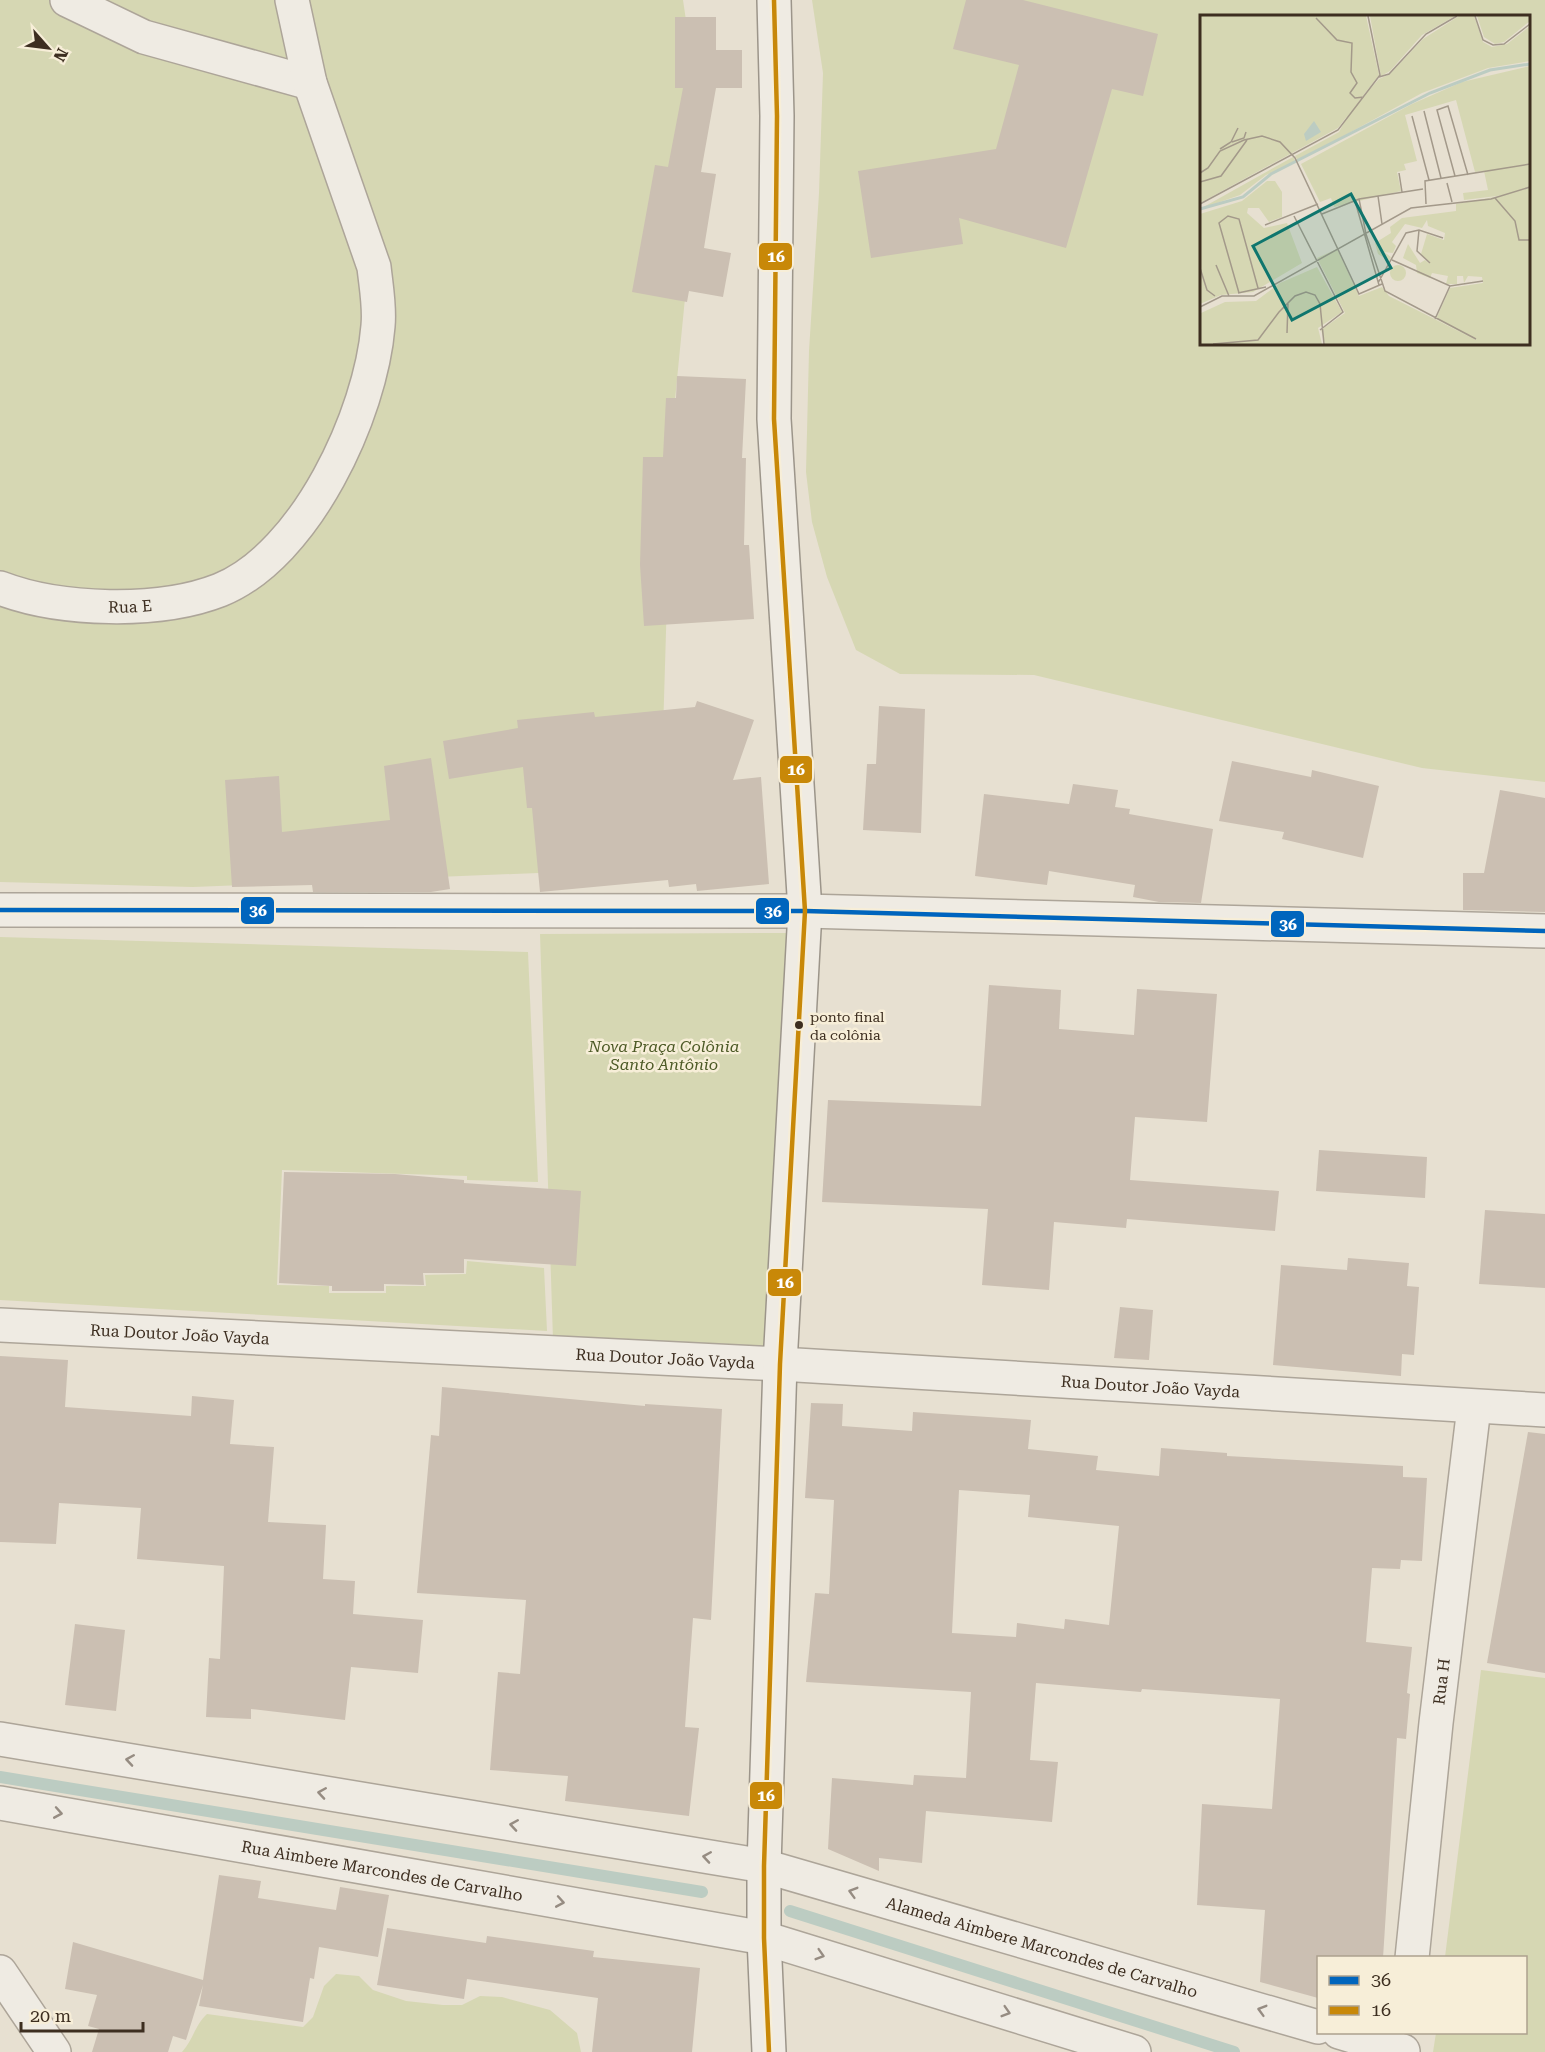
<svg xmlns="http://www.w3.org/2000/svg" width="1545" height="2052" viewBox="0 0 1545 2052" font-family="'Roboto Serif',serif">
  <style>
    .green { fill: #d6d7b3; fill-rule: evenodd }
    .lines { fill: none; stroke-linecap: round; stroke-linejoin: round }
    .stream { stroke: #bcccc2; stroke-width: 12 }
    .building { fill: #cbbfb2; fill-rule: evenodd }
    .street-casing { stroke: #ada599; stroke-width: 36 }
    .secondary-casing { stroke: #9c958a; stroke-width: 36 }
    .street { stroke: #efebe3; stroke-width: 33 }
    .secondary { stroke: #efebe3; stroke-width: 33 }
    .bus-1-casing { stroke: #f7eed8; stroke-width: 9 }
    .bus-2-casing { stroke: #f7eed8; stroke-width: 9 }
    .bus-1 { stroke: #0065bd; stroke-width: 4.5 }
    .bus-2 { stroke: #c88808; stroke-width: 4.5 }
    .oneway { stroke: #968c82 }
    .bus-dot { fill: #3d2e20; stroke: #f7eed8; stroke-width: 2 }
    .labels { text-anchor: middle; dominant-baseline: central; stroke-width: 5; stroke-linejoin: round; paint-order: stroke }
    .bus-label { font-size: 14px; fill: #3d2e20; stroke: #f7eed8; text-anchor: start }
    .street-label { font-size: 16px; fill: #3d2e20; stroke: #f7eed8 }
    .park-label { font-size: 16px; font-style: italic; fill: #4d5a26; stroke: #f7eed8 }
    .inset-river { fill: none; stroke: #bcccc2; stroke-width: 3 }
    .inset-road { fill: none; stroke: #a3998a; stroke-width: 1.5 }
    .view { fill: #0f766e; fill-opacity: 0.15; stroke: #0f766e; stroke-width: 3 }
    .inset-edge { fill: none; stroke: #3d2e20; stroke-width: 3 }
    .line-badge { stroke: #f7eed8; stroke-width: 2 }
    .badge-label { font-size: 16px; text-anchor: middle; font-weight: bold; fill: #fff }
  </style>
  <rect width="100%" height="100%" fill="#e7e0d1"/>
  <!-- green -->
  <g class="green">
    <polygon points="0,0 683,0 701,122 701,182 687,278 672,430 659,868 193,887 0,882"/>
    <path d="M812 0H1545V782L1422 768 1034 675 900 674 856 650 827 577 812 522 806 472 809 351 819 193 823 73ZM1202 16H1528V344H1202Z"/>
    <polygon points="792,933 771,1351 553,1340 540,934"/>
    <polygon points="0,937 528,952 538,1182 467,1180 467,1176 282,1170 277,1285 329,1286 329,1293 386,1293 386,1286 426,1286 425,1275 466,1274 467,1261 544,1268 547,1331 0,1300"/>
    <polygon points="1481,1670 1545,1678 1545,2052 1433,2052 1436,2033 1526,2032 1526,1958 1445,1957"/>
    <path d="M336 1974 359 1976 373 1990 406 2001 443 2005H462L480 1996 502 1997 550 2010 577 2033 581 2052H182C193 2040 195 2025 207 2014L303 2027 313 2017 324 1986Z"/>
  </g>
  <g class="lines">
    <!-- stream -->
    <g class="stream">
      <polyline points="0,1777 702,1892"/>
      <polyline points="790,1911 1234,2052"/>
    </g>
  </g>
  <!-- building -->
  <g class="building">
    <polygon points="966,0 1023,0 1158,34 1143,96 1112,89 1066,248 959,218 963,244 871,258 858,171 996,149 1019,65 953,49"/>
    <polygon points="675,17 716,17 716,50 742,50 742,88 716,88 701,172 716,174 704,248 731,253 723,297 689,291 687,302 632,292 655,165 668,167 683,88 675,88"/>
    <polygon points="677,376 746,379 742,458 746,458 744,545 749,545 754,619 644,626 640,565 643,457 663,457 666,398 676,398"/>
    <polygon points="697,701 754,720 733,780 761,777 769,884 697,891 696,884 669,887 668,880 540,892 532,808 527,808 523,767 449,779 443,741 518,728 517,720 594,712 595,717 695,707"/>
    <polygon points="879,706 925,709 921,833 863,830 867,764 876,764"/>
    <polygon points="431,758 450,889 431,892 313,892 312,885 232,887 225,780 279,776 282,832 390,820 384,766"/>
    <polygon points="1232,761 1311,777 1312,770 1379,786 1363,858 1282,839 1284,832 1219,821"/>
    <polygon points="1073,784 1118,790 1115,807 1130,809 1129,814 1213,829 1201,903 1159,902 1133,897 1135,885 1049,871 1047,885 975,876 984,794 1069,804"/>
    <polygon points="1500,790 1545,798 1545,912 1463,910 1463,873 1484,873"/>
    <polygon points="989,985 1061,990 1059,1029 1134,1035 1137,989 1217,994 1207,1122 1135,1117 1130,1180 1279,1191 1275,1231 1127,1219 1126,1228 1054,1222 1049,1290 982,1285 988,1209 822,1202 828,1100 981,1106"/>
    <polygon points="1319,1150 1427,1157 1425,1198 1316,1191"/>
    <polygon points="284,1172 395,1174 464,1180 464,1183 581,1191 576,1266 464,1259 464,1273 423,1273 424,1285 384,1284 384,1291 332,1291 332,1286 279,1283"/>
    <polygon points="1485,1210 1545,1214 1545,1288 1479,1284"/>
    <polygon points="1348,1258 1409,1263 1407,1286 1419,1287 1414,1355 1402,1354 1401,1376 1273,1365 1281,1265 1347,1270"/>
    <polygon points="1120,1307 1153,1310 1149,1360 1114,1358"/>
    <polygon points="0,1356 68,1360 65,1407 191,1416 192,1396 234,1400 230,1444 274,1447 268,1522 326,1525 323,1579 355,1581 353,1614 423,1620 418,1673 351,1667 345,1720 251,1709 251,1719 206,1717 209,1658 220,1659 224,1566 137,1559 141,1508 59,1503 56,1544 0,1542"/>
    <polygon points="442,1387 645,1406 645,1404 722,1409 711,1620 693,1618 685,1727 699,1728 689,1816 565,1801 568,1776 490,1770 498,1672 520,1674 526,1600 417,1593 431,1435 439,1436"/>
    <path d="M811 1403 843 1404 842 1426 912 1431 913 1412 1031 1420 1028 1449 1098 1456 1096 1470 1159 1476 1161 1448 1227 1453V1456L1403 1466V1477L1427 1478 1422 1561 1401 1560 1400 1569 1372 1568 1366 1642 1412 1647 1407 1693 1410 1694 1406 1739 1397 1738 1383 1958H1318V1998L1260 1982 1265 1910 1197 1905 1202 1804 1272 1809 1280 1699 1142 1689 1141 1692 1036 1683 1030 1760 1058 1762 1052 1822 926 1811 922 1863 879 1858V1871L828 1849 832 1778 913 1785 914 1775 966 1778 971 1692 806 1682 815 1593 829 1594 834 1500 805 1498ZM959 1490 1030 1495 1028 1517 1119 1526 1109 1625 1065 1619 1064 1629 1017 1623 1016 1637 952 1633Z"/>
    <polygon points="1528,1432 1545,1434 1545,1673 1487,1663"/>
    <polygon points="75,1624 125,1630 116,1711 65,1705"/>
    <polygon points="219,1875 261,1881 258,1898 336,1910 340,1887 389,1895 378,1957 319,1947 314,1979 310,1978 303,2022 199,2006 203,1985 186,2040 173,2036 168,2052 92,2052 99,2029 88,2026 97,1995 65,1989 73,1942 203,1980"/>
    <polygon points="387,1928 486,1943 487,1936 594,1951 593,1957 700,1968 692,2052 592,2052 598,1998 467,1979 464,1999 377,1985"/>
  </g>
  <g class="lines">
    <!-- street casing -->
    <g class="street-casing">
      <g id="street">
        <polyline points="67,0 144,37 310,83"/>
        <path id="s1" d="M0 588C60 611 159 614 220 590 306 555 371 414 378 326 380 307 376 286 374 267L310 83 292 0"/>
        <polyline points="0,910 805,911 1545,931"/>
        <path id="s2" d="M0 1325 780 1364 1545 1410"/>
        <path id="s3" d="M0 1739 764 1866 1318 2027"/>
        <path id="s4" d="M0 1803 764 1938 1134 2052"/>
        <path id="s5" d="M1412 1958 1436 1723 1474 1407"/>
        <polyline points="0,1972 54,2052"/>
        <polyline points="1339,2032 1403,2051"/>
      </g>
    </g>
    <!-- secondary casing -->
    <g class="secondary-casing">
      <polyline id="secondary" points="769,2052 764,1938 764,1866 780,1364 805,911 774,419 777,116 774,0"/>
    </g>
    <!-- street -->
    <use href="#street" class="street"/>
    <!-- secondary -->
    <use href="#secondary" class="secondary"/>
    <!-- bus-1 casing -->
    <g class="bus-1-casing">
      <polyline id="bus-1" points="0,910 805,911 1545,931"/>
    </g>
    <!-- bus-2 casing -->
    <g class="bus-2-casing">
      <polyline id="bus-2" points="769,2052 764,1938 764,1866 780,1364 805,911 774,419 777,116 774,0"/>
    </g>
    <!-- bus-1 -->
    <use href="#bus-1" class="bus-1"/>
    <!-- bus-2 -->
    <use href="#bus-2" class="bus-2"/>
  </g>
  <!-- one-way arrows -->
  <defs><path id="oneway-chevron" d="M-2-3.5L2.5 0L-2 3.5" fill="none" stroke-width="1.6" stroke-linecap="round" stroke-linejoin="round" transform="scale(1.5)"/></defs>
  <g class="oneway">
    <use href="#oneway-chevron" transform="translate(130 1760) rotate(-171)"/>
    <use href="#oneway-chevron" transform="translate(322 1793) rotate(-171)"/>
    <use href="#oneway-chevron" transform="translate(58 1813) rotate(10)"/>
    <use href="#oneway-chevron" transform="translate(514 1825) rotate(-171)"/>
    <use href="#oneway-chevron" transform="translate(707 1857) rotate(-171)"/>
    <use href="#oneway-chevron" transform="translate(853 1892) rotate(-164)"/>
    <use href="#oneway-chevron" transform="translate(560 1902) rotate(10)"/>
    <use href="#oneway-chevron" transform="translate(820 1955) rotate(17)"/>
    <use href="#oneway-chevron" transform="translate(1262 2010) rotate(-164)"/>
    <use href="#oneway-chevron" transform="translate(1006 2012) rotate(17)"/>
  </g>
  <!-- markers -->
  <circle class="bus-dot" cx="799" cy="1025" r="5"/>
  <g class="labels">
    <!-- bus labels -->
    <g class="bus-label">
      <text x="810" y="1017">ponto final<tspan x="810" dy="18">da colônia</tspan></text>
    </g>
    <!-- street labels -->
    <g class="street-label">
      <text stroke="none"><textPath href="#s1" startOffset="132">Rua E</textPath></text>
      <text stroke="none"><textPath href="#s2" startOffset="180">Rua Doutor João Vayda</textPath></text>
      <text stroke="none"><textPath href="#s2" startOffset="666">Rua Doutor João Vayda</textPath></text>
      <text stroke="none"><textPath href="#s2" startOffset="1152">Rua Doutor João Vayda</textPath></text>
      <text stroke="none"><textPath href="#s5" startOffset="278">Rua H</textPath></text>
      <text stroke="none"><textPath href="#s4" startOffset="388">Rua Aimbere Marcondes de Carvalho</textPath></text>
      <text stroke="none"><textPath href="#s3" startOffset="1064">Alameda Aimbere Marcondes de Carvalho</textPath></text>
    </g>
    <!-- park labels -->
    <g class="park-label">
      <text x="664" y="1046">Nova Praça Colônia<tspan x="664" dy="18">Santo Antônio</tspan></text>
    </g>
  </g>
  <!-- overview -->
  <g transform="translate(1200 15)">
    <rect width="330" height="330" fill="#e7e0d1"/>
    <path d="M0 1H166L179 60 138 113 0 188ZM170 1H255L222 20 190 56 181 61ZM259 1H274L283 27 292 32 307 29 330 11V46L288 53 222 78 98 146 95 141 139 117 150 96 179 64 190 59 223 24ZM277 1H330V6L304 27 295 29 284 22ZM330 51V329H125L121 315 145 298 117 243 137 234 159 281 182 272 189 281 276 325 236 304 250 273 283 268 282 262 268 261 264 268 263 261H257V269H246L248 261 232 258 230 263 217 258 216 250 203 243 208 229 220 248 225 245 230 249 221 239 227 219 244 225 245 218 228 211 227 205 222 213 205 209 192 227 196 231 193 238 184 237 191 242 189 246 178 239 175 228 191 218 190 212 202 203 256 196V189L305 180 264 185 263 178 288 175 284 156 275 157 256 85 205 100 217 146 204 149 206 155 197 157 201 176 134 192 131 183 120 187 101 149 212 89 262 67ZM93 142 96 147 66 160 40 180 0 194ZM67 166H75L82 177V202L69 207 59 193H48L47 198 64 213 87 208 102 248 53 277 21 280 0 289V199L42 186ZM190 258a8 8 0 1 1 16 0a8 8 0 1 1-16 0ZM117 252 142 297 118 313 122 329H0L1 298 25 287 56 286 80 268Z" fill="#d6d7b3"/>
    <path d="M114 106 121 117 106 126 104 119Z" fill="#bcccc2"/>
    <path class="inset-river" d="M0 194 43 182 71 159 230 78 290 55 330 49"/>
    <path class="inset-road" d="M275 1 283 25 293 30 304 29 330 9M116 3 137 25 152 28 151 57 157 68 150 78 155 83 164 82M179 62 189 59 226 19 257 1M224 96 241 163M212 101 229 165M32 127 44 123 46 117M20 134 31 127 38 113M0 158 8 153 20 136 44 125 62 121 80 127 95 143 159 279 182 269M199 158 202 177M255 161 237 95 248 91 268 160M0 167 21 161 47 125M247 168 252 187M178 181 182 209M295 183 315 206 319 225H330M159 184 166 219 185 276 276 324M155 186 179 270M0 189 138 115 180 60 168 1M226 189 225 166 330 149M122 199 159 184 223 174M94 201 143 297 120 315M65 210 118 189M219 215 217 236 230 248M192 245 250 271 283 266M16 250 29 281M0 253 7 275 15 281M178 268 206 218 219 215 243 223M38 278 66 272M39 278 19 208 28 201 39 204 58 273M0 292 22 281H54L211 193 291 184 330 172M235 304 250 271M87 318 88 288M13 329 58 325 79 297 95 281 106 277 115 280 120 289 124 329"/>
    <path class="view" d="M151 179 191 253 92 305 53 231Z"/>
    <rect width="330" height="330" class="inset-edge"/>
  </g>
  <g class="line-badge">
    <rect x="758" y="242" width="35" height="29" rx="6" fill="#c88808"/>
    <rect x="779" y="755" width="34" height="29" rx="6" fill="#c88808"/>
    <rect x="240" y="896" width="35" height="29" rx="6" fill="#0065bd"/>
    <rect x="755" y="897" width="35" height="28" rx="6" fill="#0065bd"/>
    <rect x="1270" y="910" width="35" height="28" rx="6" fill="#0065bd"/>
    <rect x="767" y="1268" width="35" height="29" rx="6" fill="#c88808"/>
    <rect x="749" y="1781" width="34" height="29" rx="6" fill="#c88808"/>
  </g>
  <g class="badge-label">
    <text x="776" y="262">16</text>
    <text x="796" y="775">16</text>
    <text x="258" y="916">36</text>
    <text x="773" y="917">36</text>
    <text x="1288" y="930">36</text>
    <text x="785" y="1288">16</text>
    <text x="766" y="1801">16</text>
  </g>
  <!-- legend -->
  <rect x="1317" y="1956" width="210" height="78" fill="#f7eed8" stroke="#ada18e" stroke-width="1.5"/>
  <rect x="1329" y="1976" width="30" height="9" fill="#0065bd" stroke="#ada18e" stroke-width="1.5"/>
  <text x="1371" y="1986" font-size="18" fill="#3d2e20">36</text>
  <rect x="1329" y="2006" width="30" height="9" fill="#c88808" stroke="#ada18e" stroke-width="1.5"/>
  <text x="1371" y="2016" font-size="18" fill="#3d2e20">16</text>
  <!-- north arrow -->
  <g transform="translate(48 48) rotate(118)" stroke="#f7eed8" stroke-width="4.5" paint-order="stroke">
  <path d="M0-4.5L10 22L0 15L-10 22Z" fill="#3d2e20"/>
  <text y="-9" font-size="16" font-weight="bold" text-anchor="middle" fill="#3d2e20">N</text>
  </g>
  <!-- scale -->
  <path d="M21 2022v9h122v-9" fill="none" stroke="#3d2e20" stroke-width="3"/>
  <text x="30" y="2022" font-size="18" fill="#3d2e20" stroke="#f7eed8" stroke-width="4.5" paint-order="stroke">20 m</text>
</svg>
